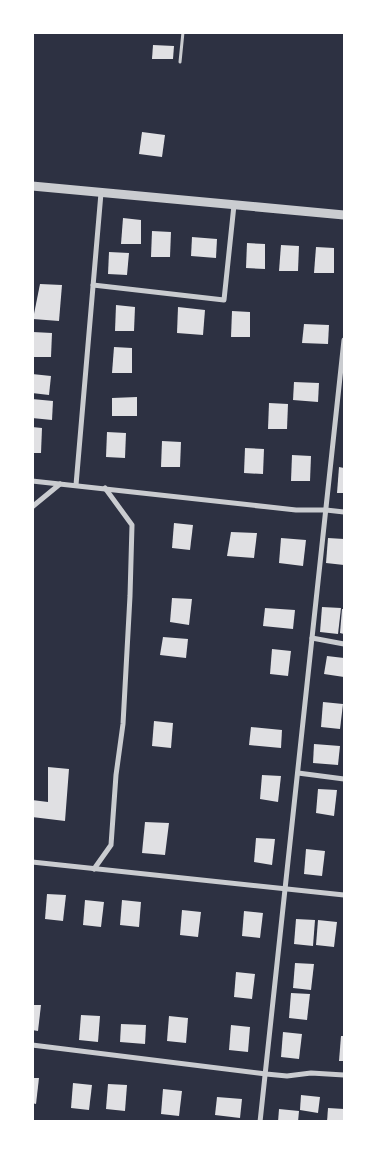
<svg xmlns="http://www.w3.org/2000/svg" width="377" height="1154" viewBox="0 0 377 1154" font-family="Manrope,sans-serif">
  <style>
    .building { fill: #e0e0e3 }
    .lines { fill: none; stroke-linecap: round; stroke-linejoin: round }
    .service { stroke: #caccd0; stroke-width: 3 }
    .minor { stroke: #caccd0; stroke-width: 5 }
    .tertiary { stroke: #caccd0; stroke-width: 9 }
  </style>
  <rect width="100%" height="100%" fill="#2d3142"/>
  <!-- building -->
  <g class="building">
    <polygon points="153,45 174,46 173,59 152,59"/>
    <polygon points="142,132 165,135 162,157 139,154"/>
    <polygon points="123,218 141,220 141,244 121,244"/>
    <polygon points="152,231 171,232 170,257 151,257"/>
    <polygon points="192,237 217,239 216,258 191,256"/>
    <polygon points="247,243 265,244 265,269 246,268"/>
    <polygon points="281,245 299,246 298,271 279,271"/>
    <polygon points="316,247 334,248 334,273 314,273"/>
    <polygon points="109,252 129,253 127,275 108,274"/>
    <polygon points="40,284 62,285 59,321 33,319"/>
    <polygon points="116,305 135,307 134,331 115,331"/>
    <polygon points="178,307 205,310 203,335 177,333"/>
    <polygon points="232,311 250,312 250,337 231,337"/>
    <polygon points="304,324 329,325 328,344 302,343"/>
    <polygon points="33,332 52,333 51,357 32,357"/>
    <polygon points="114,347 132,348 132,373 112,373"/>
    <polygon points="32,374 51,376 49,395 32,393"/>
    <polygon points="294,382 319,383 318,402 293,400"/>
    <polygon points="137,397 137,416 112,416 112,398"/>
    <polygon points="32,399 53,401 52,420 32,418"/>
    <polygon points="269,403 288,404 287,429 268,429"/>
    <polygon points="32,427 42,428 41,453 32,453"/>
    <polygon points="107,432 126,433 125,458 106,457"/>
    <polygon points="162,441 181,442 180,467 161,467"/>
    <polygon points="245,448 264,449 263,474 244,473"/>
    <polygon points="292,455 311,456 310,481 291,481"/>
    <polygon points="339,467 344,468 344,493 337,493"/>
    <polygon points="174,523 193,525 190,550 172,548"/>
    <polygon points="231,532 257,533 254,558 227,556"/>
    <polygon points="281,538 306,540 303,566 279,563"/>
    <polygon points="328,538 344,539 344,565 326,563"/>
    <polygon points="172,598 192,599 189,625 170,622"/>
    <polygon points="322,607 341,608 338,634 320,632"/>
    <polygon points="265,608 295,610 293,629 263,626"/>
    <polygon points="342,609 344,609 344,634 340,633"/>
    <polygon points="163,637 188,639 186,658 160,655"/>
    <polygon points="272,649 291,651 288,676 270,674"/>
    <polygon points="327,656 344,658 344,677 324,674"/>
    <polygon points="323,702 343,704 340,729 321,727"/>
    <polygon points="154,721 173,723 171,748 152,746"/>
    <polygon points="251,727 282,730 281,748 249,745"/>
    <polygon points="314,744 340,746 338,765 313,763"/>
    <polygon points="48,767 69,769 65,821 32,817 32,800 48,802"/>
    <polygon points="262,775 281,776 278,802 260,799"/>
    <polygon points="318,789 337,790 334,816 316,813"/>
    <polygon points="145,822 169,823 165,855 142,853"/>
    <polygon points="256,838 275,839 272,865 254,862"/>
    <polygon points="306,849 325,851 322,876 304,874"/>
    <polygon points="47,894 66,895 63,921 45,919"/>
    <polygon points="85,900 104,902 101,927 83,925"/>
    <polygon points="122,900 141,902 139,927 120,925"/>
    <polygon points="182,910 201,912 198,937 180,935"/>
    <polygon points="244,911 263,913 260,938 242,936"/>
    <polygon points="296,919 315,920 313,946 294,944"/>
    <polygon points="318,920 337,922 334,947 316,945"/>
    <polygon points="295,963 314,964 311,990 293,988"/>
    <polygon points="236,972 255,974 252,999 234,997"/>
    <polygon points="291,993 310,994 307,1020 289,1018"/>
    <polygon points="32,1005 41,1005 38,1031 32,1030"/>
    <polygon points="81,1015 100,1016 98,1042 79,1040"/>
    <polygon points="169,1016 188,1018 186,1043 167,1041"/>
    <polygon points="121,1024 146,1025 145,1044 120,1042"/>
    <polygon points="231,1025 250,1027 248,1052 229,1050"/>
    <polygon points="283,1032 302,1034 299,1059 281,1057"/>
    <polygon points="341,1036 344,1036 344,1061 339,1061"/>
    <polygon points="32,1078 39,1078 36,1104 32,1103"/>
    <polygon points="73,1083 92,1085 89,1110 71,1108"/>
    <polygon points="108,1084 127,1085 125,1111 106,1109"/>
    <polygon points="163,1089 182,1091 179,1116 161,1114"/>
    <polygon points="301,1095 320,1097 318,1113 300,1110"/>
    <polygon points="217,1097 242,1099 240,1118 215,1115"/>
    <polygon points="328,1108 344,1109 344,1122 327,1122"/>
    <polygon points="279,1109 299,1111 298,1122 278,1122"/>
  </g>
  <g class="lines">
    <!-- service -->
    <polyline class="service" points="180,62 183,32"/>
    <!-- minor -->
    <g class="minor">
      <polyline points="93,285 224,300 234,205"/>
      <polyline points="32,481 296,510 326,510 344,512"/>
      <polyline points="76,485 101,193"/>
      <polyline points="32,507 60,484"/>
      <polyline points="312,638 344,644"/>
      <polyline points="298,773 344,779"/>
      <polyline points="32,862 344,895"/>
      <polyline points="94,869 111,845 116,775 123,724 130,596 132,525 105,488"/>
      <polyline points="32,1045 266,1074 287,1076 311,1073 344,1075"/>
      <polyline points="260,1122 344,340"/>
    </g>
    <!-- tertiary -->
    <polyline class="tertiary" points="32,186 344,215"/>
  </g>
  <!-- border -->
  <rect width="377" height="1154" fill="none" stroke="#ffffff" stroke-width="68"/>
</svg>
